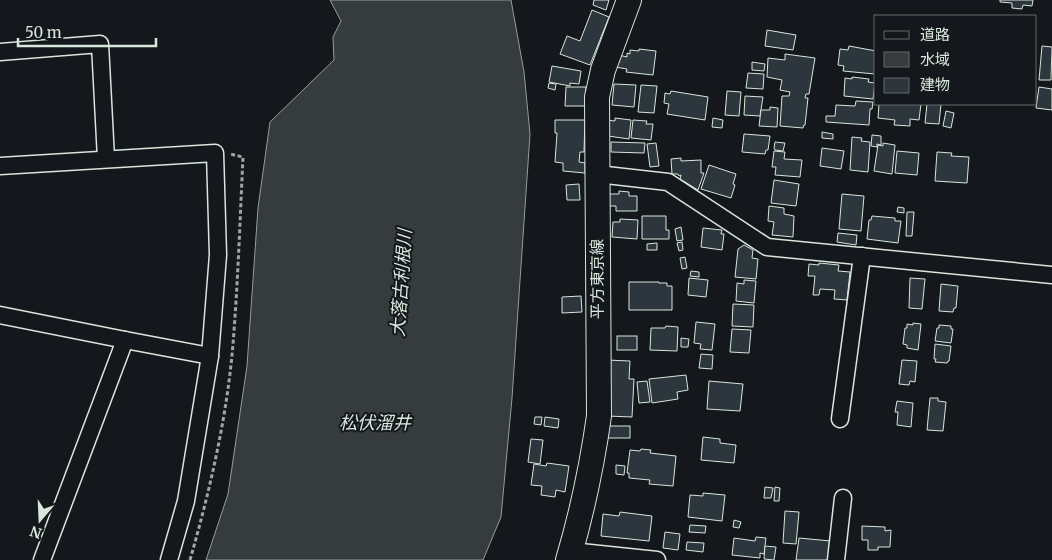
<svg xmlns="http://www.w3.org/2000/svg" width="1052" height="560" viewBox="0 0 1052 560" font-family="Merriweather,'Noto Sans JP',serif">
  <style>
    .water { fill: #363b3e; stroke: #939e99 }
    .building { fill: #2c363c; stroke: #d8e6dc }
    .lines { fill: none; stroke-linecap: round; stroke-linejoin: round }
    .minor-casing { stroke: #d8e6dc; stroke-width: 19 }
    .secondary-casing { stroke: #d8e6dc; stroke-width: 26 }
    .path { stroke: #9da8a2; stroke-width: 3; stroke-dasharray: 4 2.5; stroke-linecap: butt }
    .minor { stroke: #14181c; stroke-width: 16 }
    .secondary { stroke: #14181c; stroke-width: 24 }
    .labels { text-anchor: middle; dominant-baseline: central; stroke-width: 4; stroke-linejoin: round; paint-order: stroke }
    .street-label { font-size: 16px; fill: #d8e6dc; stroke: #14181c }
    .water-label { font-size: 18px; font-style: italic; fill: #d8e6dc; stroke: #14181c }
  </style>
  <rect width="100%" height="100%" fill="#14181c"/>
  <!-- water -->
  <polygon class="water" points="330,0 511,0 524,72 530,134 512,398 501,517 483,560 206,560 228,494 247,366 258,208 270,122 334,60 333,37 341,21"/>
  <!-- building -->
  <g class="building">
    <polygon points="594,0 609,0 606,10 593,5"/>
    <polygon points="1000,0 1033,0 1032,6 1023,5 1022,9 1012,8 1012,3 1000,2"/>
    <polygon points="592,10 609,17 590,65 560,54 567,36 580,41"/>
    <polygon points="767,30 796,35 793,50 765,46"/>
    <polygon points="849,46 876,51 875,74 843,71 844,66 838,65 840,49 848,50"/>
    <polygon points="1042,46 1052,47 1051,80 1039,80"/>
    <polygon points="639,49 656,51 653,75 626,72 627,69 615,67 619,55 627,57 627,53 630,54 630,50 639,51"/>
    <polygon points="785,54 815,58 809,94 806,94 805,98 808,98 805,125 804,125 803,128 780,126 782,96 789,96 790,92 780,90 782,80 767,77 768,58 785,60"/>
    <polygon points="752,62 765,64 764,71 752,70"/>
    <polygon points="552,66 581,71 579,84 570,83 570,86 549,82"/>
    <polygon points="748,73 764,74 763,89 746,88"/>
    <polygon points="852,77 869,79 868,82 875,83 873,99 844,96 845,78 852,79"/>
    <polygon points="549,83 556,84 555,90 548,88"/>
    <polygon points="614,84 636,85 634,107 612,105"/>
    <polygon points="641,85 657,86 654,113 638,112"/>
    <polygon points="566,87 586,87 586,106 565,106"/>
    <polygon points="1039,87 1052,89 1052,110 1036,108"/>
    <polygon points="671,91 708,97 705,120 667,114 669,104 664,103 665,93 670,94"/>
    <polygon points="727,91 741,92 739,116 725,115"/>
    <polygon points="745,96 763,97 760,116 744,115"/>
    <polygon points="856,101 873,102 872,109 870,109 869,125 826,122 826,116 835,116 836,105 855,106"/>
    <polygon points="879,104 921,104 919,120 910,119 910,126 894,125 895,120 878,118"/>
    <polygon points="927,104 941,104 939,124 925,123"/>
    <polygon points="770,107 778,108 777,127 759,126 761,110 770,110"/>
    <polygon points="946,111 954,113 951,128 943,126"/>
    <polygon points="615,118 631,120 629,139 608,136 607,120 615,121"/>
    <polygon points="713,118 723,120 722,128 712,127"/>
    <polygon points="555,120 585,120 584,152 580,152 579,162 585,163 585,173 563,171 563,163 555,162 557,133 555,133"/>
    <polygon points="633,120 647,121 646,124 653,124 651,140 631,138"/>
    <polygon points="822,132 833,134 833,139 822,138"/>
    <polygon points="744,134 770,136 768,150 766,150 765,154 742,152"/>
    <polygon points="872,135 881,136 881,145 877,144 877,147 871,146"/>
    <polygon points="852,137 862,138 861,141 870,142 868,172 850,170"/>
    <polygon points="611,142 645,143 644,153 611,152"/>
    <polygon points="775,142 785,143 783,151 775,150 774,148"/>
    <polygon points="656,143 659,166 650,167 647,144"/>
    <polygon points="883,143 895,145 892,174 874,171 878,145 883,146"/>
    <polygon points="822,148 844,151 841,169 820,166"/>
    <polygon points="774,151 785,152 784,159 802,160 800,177 775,175 776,167 772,167"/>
    <polygon points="897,151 919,153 917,175 895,173"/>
    <polygon points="937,152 952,153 951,156 969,157 967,183 935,181"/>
    <polygon points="681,158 681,161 701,160 701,173 704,173 698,190 680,179 681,175 679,176 678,174 672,174 671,159"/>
    <polygon points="709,165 736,174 733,184 735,185 731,198 701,189"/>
    <polygon points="774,180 799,184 796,206 771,203"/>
    <polygon points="579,184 580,200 567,200 566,185"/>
    <polygon points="619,191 629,192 629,196 637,196 637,211 616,211 616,206 608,206 608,194 619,194"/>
    <polygon points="842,194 864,196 861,231 839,229"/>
    <polygon points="769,206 784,208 784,214 794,216 793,237 772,235 774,222 768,221"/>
    <polygon points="898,207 904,208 904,213 897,212"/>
    <polygon points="907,212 914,212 912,236 906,236"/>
    <polygon points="642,216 666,216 666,230 669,230 669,239 642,239"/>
    <polygon points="872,216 895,218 895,221 901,221 898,243 867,239 869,220 871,220"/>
    <polygon points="620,219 638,220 637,239 612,237 613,222 620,222"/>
    <polygon points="681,227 683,240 677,241 675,229"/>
    <polygon points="703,228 722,230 721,234 724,234 722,250 701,247"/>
    <polygon points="838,233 857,235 856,245 837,242"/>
    <polygon points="682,242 683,250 679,251 677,243"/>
    <polygon points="657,243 657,250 647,250 647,244"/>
    <polygon points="744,245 753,250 752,258 758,259 756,279 735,277 738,249"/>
    <polygon points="685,257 687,268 682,269 680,258"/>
    <polygon points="819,263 839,265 838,271 850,272 847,300 834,299 835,290 820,289 819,295 813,295 815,276 808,276 809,264 819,265"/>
    <polygon points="691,271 699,272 699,277 690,276"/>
    <polygon points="689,278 708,280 706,297 688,295"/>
    <polygon points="910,278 925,279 922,309 909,308"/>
    <polygon points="744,280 756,281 754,303 736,301 737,283 744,284"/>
    <polygon points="629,282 659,282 659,283 667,283 667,286 672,286 672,310 629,310"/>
    <polygon points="941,284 958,286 956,308 954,308 953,312 939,311"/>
    <polygon points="581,296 582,312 562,313 562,297"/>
    <polygon points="733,304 754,305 753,327 732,326"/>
    <polygon points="696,322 715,324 712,350 700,349 701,344 694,343"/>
    <polygon points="913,323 921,324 918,350 907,348 907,345 903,344 905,328 907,328 907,324 913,325"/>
    <polygon points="939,325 951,326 951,329 953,329 951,343 935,341 937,328 939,328"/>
    <polygon points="666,326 678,327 677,351 650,350 651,328 665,328"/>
    <polygon points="732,329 751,330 749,353 730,352"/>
    <rect x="617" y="336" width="20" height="14"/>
    <polygon points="681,338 689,339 688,347 681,347"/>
    <polygon points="935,344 951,346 949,361 948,361 947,363 935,362 936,359 934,359"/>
    <polygon points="701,354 713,355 712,369 699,368"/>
    <polygon points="607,360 630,361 629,379 634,379 632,417 607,416"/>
    <polygon points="902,360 917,361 915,382 910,381 909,385 899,384"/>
    <polygon points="686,375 688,390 677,392 678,399 652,403 649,379"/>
    <polygon points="647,381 650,402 639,403 637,382"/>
    <polygon points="709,381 743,384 740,411 707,409"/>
    <polygon points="930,398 938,398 938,401 946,402 943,431 927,430"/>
    <polygon points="897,401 913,403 911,427 897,425 898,412 895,412"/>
    <polygon points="535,417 542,417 541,425 534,424"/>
    <polygon points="545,417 559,419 558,428 544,426"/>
    <rect x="607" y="426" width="23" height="12"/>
    <polygon points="703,437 720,439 720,443 736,445 734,463 701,460"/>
    <polygon points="531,439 543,440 540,464 528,462"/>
    <polygon points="641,449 651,450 650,453 676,456 673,486 649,484 650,480 629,478 629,473 627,473 630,450 640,451"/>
    <polygon points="547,463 569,466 565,492 556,490 555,497 541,495 542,486 531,485 534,464 546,466"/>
    <polygon points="616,465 625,466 624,475 616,474"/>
    <polygon points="765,487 773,488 771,498 764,498"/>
    <polygon points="775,487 780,488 779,501 774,501"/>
    <polygon points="703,493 725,495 722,521 688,517 690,495 703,496"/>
    <polygon points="785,511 799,512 796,544 783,543"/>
    <polygon points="620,512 652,516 649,541 601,536 603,514 619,516"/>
    <polygon points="734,520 741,522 739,528 733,527"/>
    <polygon points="690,525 706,526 705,533 689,532"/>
    <polygon points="862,526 885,527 885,531 891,530 890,547 878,547 878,550 868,550 868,540 862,540"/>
    <polygon points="665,532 680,534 678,550 663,548"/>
    <polygon points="756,537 766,538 764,554 760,553 760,558 732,555 734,538 755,541"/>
    <polygon points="799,538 831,541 829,560 796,560"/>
    <polygon points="687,542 704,543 703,552 686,550"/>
    <polygon points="765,546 776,547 774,560 764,559"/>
  </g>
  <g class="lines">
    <!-- minor casing -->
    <g class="minor-casing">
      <g id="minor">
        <polyline points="0,52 100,44 106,159"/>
        <polyline points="0,166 215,153 218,255 210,356 186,501 169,560"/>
        <polyline points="597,174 668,182 767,247 1052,275"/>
        <polyline points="0,315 125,340 210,356"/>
        <polyline points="840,419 862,256"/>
        <polyline points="571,551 657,560"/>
        <polyline points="42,560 125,340"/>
        <polyline points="836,560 843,498"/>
      </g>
    </g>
    <!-- secondary casing -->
    <g class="secondary-casing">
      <path id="secondary" d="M568 560C582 513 592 465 599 416L597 97 603 70 629 0"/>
    </g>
    <!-- path -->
    <path class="path" d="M190 560C210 490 227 417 233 344 238 282 240 219 243 157L230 154"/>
    <!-- minor -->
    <use href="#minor" class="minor"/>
    <!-- secondary -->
    <use href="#secondary" class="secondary"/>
  </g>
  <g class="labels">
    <!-- street labels -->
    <g class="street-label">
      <text transform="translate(597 279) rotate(-90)">平方東京線</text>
    </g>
    <!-- water labels -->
    <g class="water-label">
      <text transform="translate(401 283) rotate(-86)">大落古利根川</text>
      <text x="375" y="422">松伏溜井</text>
    </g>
  </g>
  <!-- legend -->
  <rect x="874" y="15" width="162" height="90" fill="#14181c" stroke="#626a69"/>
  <rect x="884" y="31" width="25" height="8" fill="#14181c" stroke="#626a69"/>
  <text x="920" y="40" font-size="15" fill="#d8e6dc">道路</text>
  <rect x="884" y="52" width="25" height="15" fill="#363b3e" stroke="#626a69"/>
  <text x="920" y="65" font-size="15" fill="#d8e6dc">水域</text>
  <rect x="884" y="78" width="25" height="15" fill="#2c363c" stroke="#626a69"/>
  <text x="920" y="90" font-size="15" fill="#d8e6dc">建物</text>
  <!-- north arrow -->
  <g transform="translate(40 520) rotate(199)" stroke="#14181c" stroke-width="4" paint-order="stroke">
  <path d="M0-4L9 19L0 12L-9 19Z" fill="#d8e6dc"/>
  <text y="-8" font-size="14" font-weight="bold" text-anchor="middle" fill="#d8e6dc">N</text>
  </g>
  <!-- scale -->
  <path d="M18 38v8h138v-8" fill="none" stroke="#d8e6dc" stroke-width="2.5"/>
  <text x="25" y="38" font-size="15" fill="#d8e6dc" stroke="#14181c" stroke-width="4" paint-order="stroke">50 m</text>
</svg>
